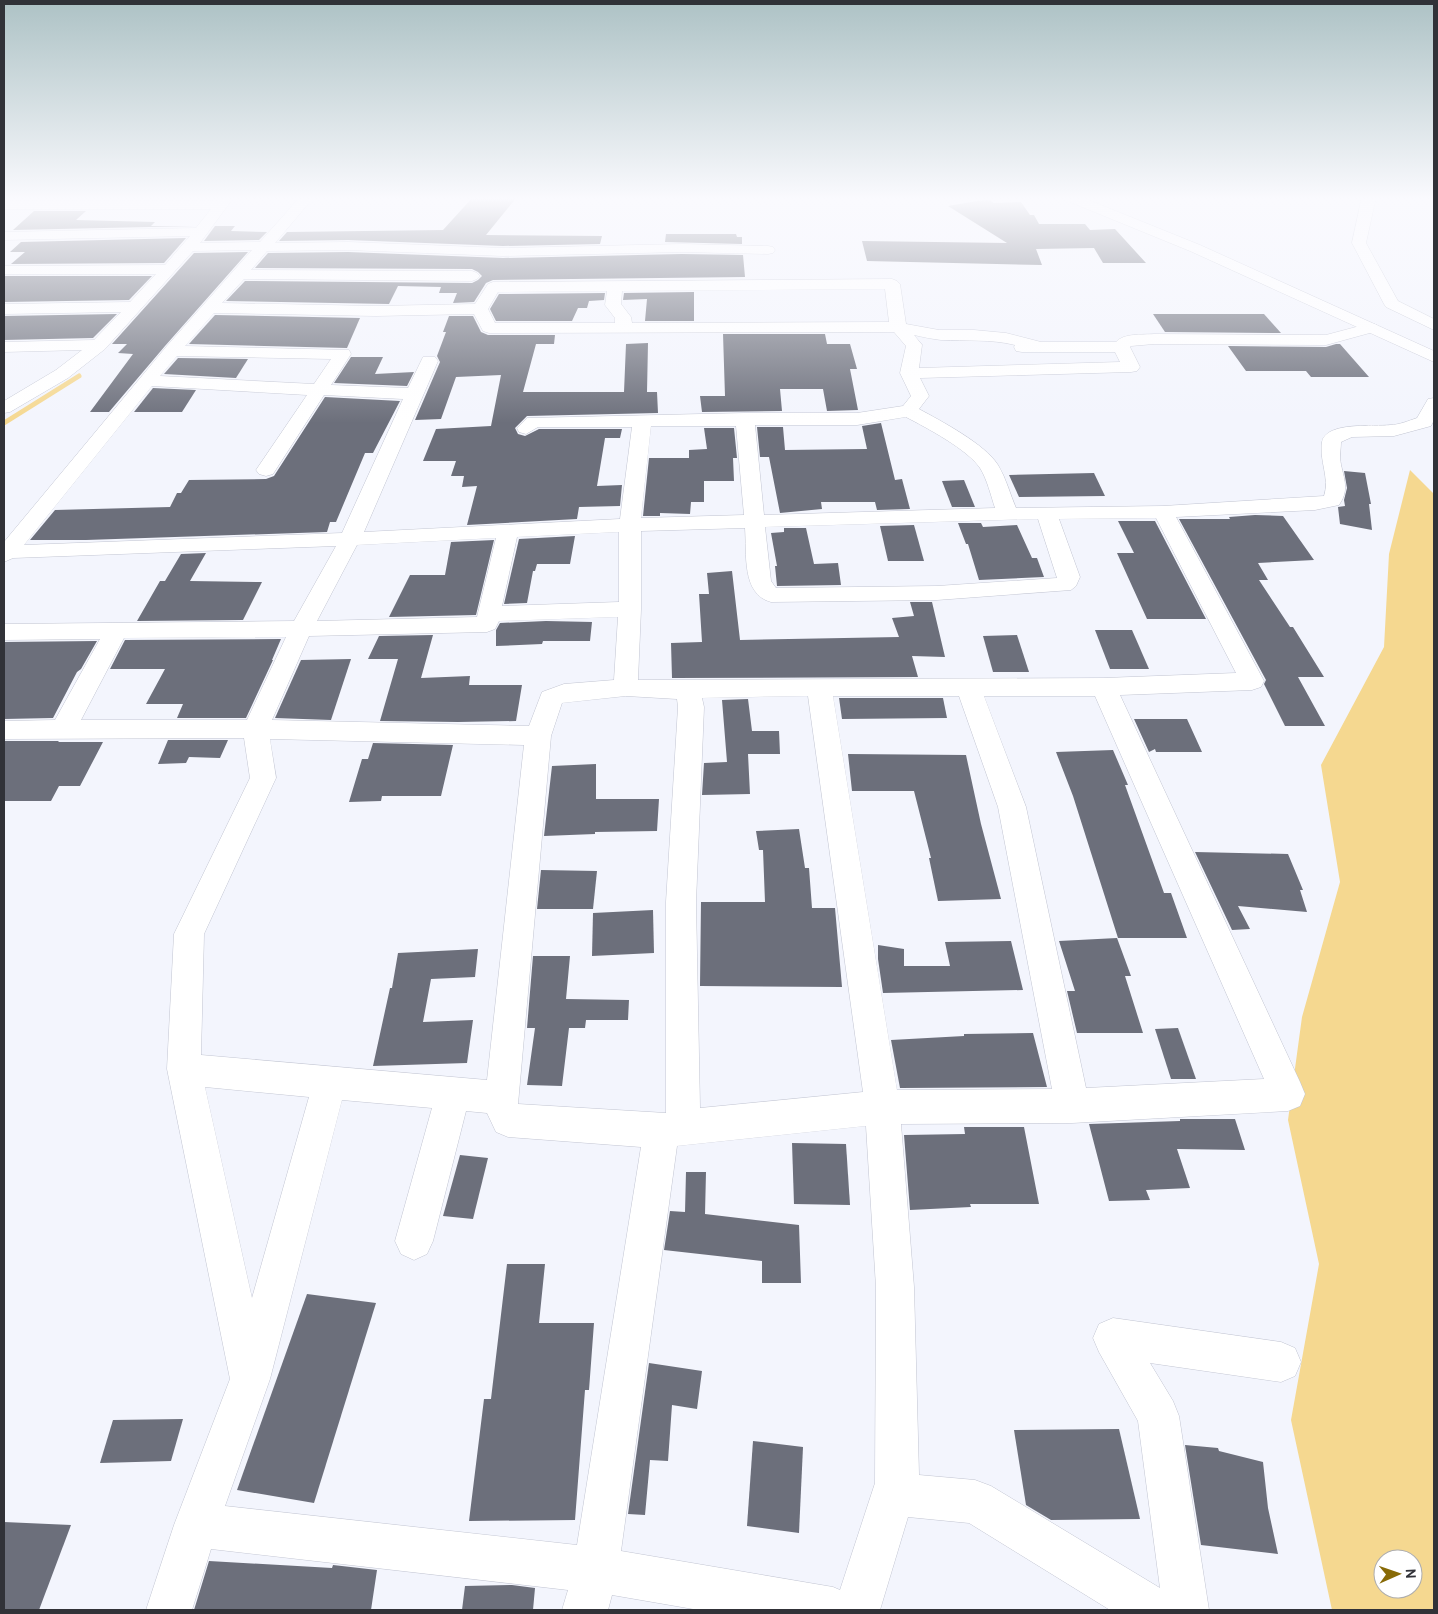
<svg xmlns="http://www.w3.org/2000/svg" width="1438" height="1614" viewBox="0 0 1438 1614" font-family="Overpass,sans-serif">
  <style>
    .water { fill: #f5d890; fill-rule: evenodd }
    .lines { fill: none; stroke-linecap: round; stroke-linejoin: round }
    .stream { stroke: #f5d890; stroke-width: 5 }
    .building { fill: #6c6f7b }
    .minor-casing { stroke: #c2c5d2; stroke-width: 1 }
    .highway-casing { stroke: #c2c5d2; stroke-width: 1 }
    .minor { fill: #fff; fill-rule: evenodd }
    .highway { fill: #fff; fill-rule: evenodd }
  </style>
  <rect width="100%" height="100%" fill="#f3f5fd"/>
  <!-- water -->
  <path class="water" d="M1410 470 1434 494V1610H1332L1291 1420 1319 1264 1288 1120 1302 1017 1340 882 1321 765 1384 647 1389 554ZM1383 1559H1413V1589H1383Z"/>
  <g class="lines">
    <!-- stream -->
    <polyline class="stream" points="4,423 79,376"/>
  </g>
  <!-- building -->
  <g class="building">
    <polygon points="473,197 517,197 486,235 602,236 600,244 503,246 348,240 279,241 287,232 443,230"/>
    <polygon points="988,199 994,203 1021,202 1030,215 1034,215 1039,224 1085,224 1090,230 1115,229 1146,263 1103,263 1094,248 1036,249 1042,265 867,261 862,241 1007,243 948,206"/>
    <polygon points="34,211 86,211 76,220 155,222 151,226 195,226 13,230"/>
    <polygon points="215,226 235,226 231,231 267,232 259,240 204,241"/>
    <polygon points="666,234 736,234 737,237 742,237 742,244 665,242"/>
    <polygon points="186,238 164,263 11,264 25,252 10,252 21,242"/>
    <polygon points="248,252 165,346 109,412 90,412 133,354 118,353 127,344 112,344 194,253"/>
    <polygon points="348,252 503,258 682,254 743,255 745,277 493,280 486,283 474,302 453,303 457,293 439,293 441,287 398,286 389,304 226,301 245,281 472,283 478,280 482,276 478,272 472,269 255,268 268,253"/>
    <polygon points="4,276 152,276 129,300 4,302"/>
    <polygon points="694,292 694,321 645,321 647,299 623,300 624,293"/>
    <polygon points="605,293 604,300 589,301 587,308 578,308 572,321 496,321 490,309 499,294"/>
    <polygon points="117,314 93,338 4,340 4,316"/>
    <polygon points="1153,314 1264,314 1281,333 1165,332"/>
    <polygon points="215,315 360,318 347,348 189,344"/>
    <polygon points="449,316 473,316 481,332 488,335 555,335 554,344 536,344 523,392 624,392 626,344 648,343 647,392 657,392 658,413 527,416 515,428 518,434 525,436 539,429 622,429 620,438 605,438 597,486 622,485 620,506 579,507 577,519 467,525 477,486 462,487 464,476 451,476 456,461 423,461 436,429 491,426 501,375 456,377 441,419 415,420 440,362 437,356 446,332 443,332"/>
    <polygon points="723,334 825,334 827,344 850,344 857,369 850,369 858,410 827,411 823,389 780,389 782,411 702,412 700,396 725,396"/>
    <polygon points="1336,344 1340,344 1369,377 1311,377 1306,371 1246,371 1228,346 1326,347"/>
    <polygon points="351,357 383,357 375,374 414,372 407,386 334,383"/>
    <polygon points="178,358 248,359 236,378 164,374"/>
    <polygon points="153,388 196,390 182,412 134,412"/>
    <polygon points="325,397 400,401 373,453 365,453 336,522 330,522 327,532 86,540 30,540 55,510 170,507 177,493 181,493 189,480 266,479 274,476"/>
    <polygon points="881,423 895,480 902,479 910,509 877,510 875,502 821,502 822,509 780,513 769,457 760,457 757,427 783,427 785,450 867,449 862,426"/>
    <polygon points="704,428 734,428 737,458 733,458 734,481 704,481 704,502 691,502 690,514 660,513 660,516 643,516 649,458 689,458 689,450 707,449"/>
    <polygon points="1344,471 1365,473 1371,504 1369,504 1372,530 1340,524 1338,507 1345,506 1344,500 1347,488"/>
    <polygon points="1094,473 1105,496 1019,497 1009,475"/>
    <polygon points="964,480 975,507 952,507 942,481"/>
    <polygon points="1255,515 1283,516 1314,560 1258,563 1268,580 1259,580 1290,627 1293,627 1324,677 1298,677 1325,726 1285,726 1264,684 1266,680 1179,519 1230,519 1229,517"/>
    <polygon points="1118,521 1155,521 1206,619 1147,619 1117,553 1134,553"/>
    <polygon points="958,523 981,523 983,527 1017,525 1032,558 1037,558 1044,577 979,580 968,544 966,544"/>
    <polygon points="914,525 924,561 888,561 880,526"/>
    <polygon points="784,528 806,528 814,564 838,563 841,585 777,586 775,566 777,566 771,533 784,532"/>
    <polygon points="575,536 570,564 537,564 535,571 533,571 527,603 504,604 519,539"/>
    <polygon points="494,540 476,615 389,617 410,575 445,575 451,542"/>
    <polygon points="206,553 190,581 262,582 243,620 137,621 160,581 165,581 181,554"/>
    <polygon points="732,571 740,640 899,637 892,618 914,616 910,602 932,602 945,657 912,656 918,677 672,678 671,643 702,642 699,594 709,594 707,573"/>
    <polygon points="546,621 592,622 590,641 543,641 542,644 496,646 496,630 500,623"/>
    <polygon points="1095,630 1132,630 1149,669 1110,669"/>
    <polygon points="433,635 421,678 470,676 469,685 522,685 516,721 458,722 380,721 398,659 368,659 379,636"/>
    <polygon points="1017,635 1029,672 993,672 983,636"/>
    <polygon points="281,639 272,660 273,660 246,718 177,718 183,704 146,704 165,669 110,669 125,640"/>
    <polygon points="97,641 81,669 77,672 53,718 4,719 4,642"/>
    <polygon points="351,659 331,720 275,718 301,660"/>
    <polygon points="839,698 943,698 947,718 842,719"/>
    <polygon points="748,699 752,731 779,731 780,754 748,754 750,794 702,795 704,763 727,762 722,700"/>
    <polygon points="1134,719 1187,719 1202,752 1156,752 1155,749 1149,752"/>
    <polygon points="168,740 228,740 220,758 189,757 186,763 158,764"/>
    <polygon points="4,741 59,741 58,742 103,742 80,786 59,786 51,801 4,801"/>
    <polygon points="373,743 453,745 441,796 382,796 381,801 349,802 362,759 368,759"/>
    <polygon points="1113,750 1128,785 1125,785 1164,893 1171,893 1187,938 1118,938 1073,796 1056,752"/>
    <polygon points="848,754 966,755 981,824 1001,899 938,901 929,858 931,858 914,791 852,791"/>
    <polygon points="596,764 596,799 659,799 657,831 595,832 595,834 544,836 552,766"/>
    <polygon points="799,829 805,868 809,868 812,908 835,908 842,987 700,986 701,902 765,902 763,850 759,850 756,831"/>
    <polygon points="1195,852 1288,854 1303,890 1300,890 1307,912 1238,906 1250,929 1232,930"/>
    <polygon points="541,870 597,871 593,909 537,909"/>
    <polygon points="653,910 654,953 592,956 593,913"/>
    <polygon points="1117,938 1131,976 1125,976 1143,1033 1077,1033 1067,991 1075,991 1059,941"/>
    <polygon points="1011,941 1023,990 883,993 878,959 878,945 904,949 904,966 950,966 945,942"/>
    <polygon points="478,949 475,977 431,979 423,1022 473,1020 467,1063 373,1066 390,988 392,988 398,953"/>
    <polygon points="533,956 570,956 566,999 629,1000 628,1020 586,1020 585,1028 569,1028 562,1086 527,1085 535,1028 527,1028"/>
    <polygon points="1178,1028 1196,1079 1171,1079 1155,1029"/>
    <polygon points="1033,1033 1047,1087 900,1088 891,1040 964,1036 964,1034"/>
    <polygon points="1180,1119 1235,1119 1245,1150 1177,1149 1190,1188 1146,1190 1150,1200 1109,1201 1089,1124 1180,1121"/>
    <polygon points="964,1127 1024,1127 1039,1204 970,1204 971,1207 910,1210 904,1135 965,1134"/>
    <polygon points="792,1143 846,1144 850,1205 794,1204"/>
    <polygon points="460,1155 488,1158 473,1219 443,1216"/>
    <polygon points="686,1172 706,1172 705,1214 799,1225 801,1283 762,1283 762,1261 664,1250 670,1211 685,1212"/>
    <polygon points="507,1264 545,1264 539,1323 594,1323 589,1390 585,1390 575,1520 469,1521 484,1399 491,1399"/>
    <polygon points="307,1294 376,1303 314,1503 237,1490"/>
    <polygon points="649,1363 702,1371 697,1409 672,1405 668,1461 650,1460 645,1515 628,1514"/>
    <polygon points="183,1419 171,1461 100,1463 113,1420"/>
    <polygon points="1119,1429 1140,1519 1051,1520 1026,1505 1014,1430"/>
    <polygon points="753,1441 803,1447 799,1533 747,1526"/>
    <polygon points="1185,1445 1218,1448 1219,1451 1263,1462 1268,1508 1278,1554 1201,1545"/>
    <polygon points="4,1522 71,1525 39,1610 4,1610"/>
    <polygon points="209,1561 332,1568 333,1565 377,1570 371,1610 194,1610"/>
    <polygon points="512,1585 535,1588 533,1610 462,1610 465,1586"/>
  </g>
  <g class="lines">
    <!-- minor casing -->
    <g class="minor-casing">
      <g id="minor">
        <path d="M220 197H234L200 243 260 242 300 197H314L275 243 348 242 503 248 682 244 768 246 773 247 775 250 773 253 768 254 682 252 503 256 348 250 267 251 251 270 472 271 477 273 480 276 477 279 472 281 244 279 222 303 376 306 475 304 488 284 493 282 892 279 897 281 900 284 906 324 939 330H974L1006 333 1041 342H1116C1124 333 1142 335 1154 334L1326 335 1371 323 1377 325 1379 328 1377 331 1326 345 1154 344 1131 346 1130 347 1140 367 1137 371 1131 372 920 378 929 396 919 409C941 421 985 444 998 465 1006 478 1010 494 1016 508L1163 506 1324 496C1330 478 1319 461 1322 442 1326 421 1375 427 1390 425 1399 425 1408 421 1417 418L1428 399 1434 398V420L1431 426 1394 436 1352 437 1341 442C1341 447 1340 453 1340 458 1342 476 1351 488 1339 505L1315 510 1176 517 1264 681 1261 687 1252 690 1120 695 1300 1082 1305 1094 1300 1106 1288 1111 1072 1123 901 1124 914 1287 919 1475 975 1480 991 1486 1160 1588 1138 1421 1099 1352 1093 1338 1099 1324 1113 1318 1281 1342 1295 1348 1301 1362 1295 1376 1281 1382 1150 1363 1173 1401 1179 1416 1209 1610H1110L969 1523 908 1517 880 1610H699L612 1595 608 1610H562L568 1590 211 1549 192 1610H146L174 1525 230 1379 167 1069 174 934 250 778 244 738 4 739V721L55 720 100 639 4 640V624L294 621 336 546 13 558 4 562V542L166 347 252 250 193 251 105 349 68 378 10 412 4 413V401L56 370 82 350 4 352V342L94 340 121 312 4 314V304L130 302 156 274H4V266L165 265 190 236 4 240V232L196 228 211 209H4V201H217ZM885 289 889 322 632 323 631 317 621 304 622 291ZM607 291 605 305 615 318V323H495L488 309 498 292ZM214 313 376 316 474 314 483 331 489 333 894 332 906 346 900 373 911 396 903 406 857 413H745L527 418 517 428 519 432 526 434 538 427H632L620 519 364 532 438 361 435 357H423L408 388 331 385 351 354 349 350 185 346ZM914 335C923 337 932 339 941 340 966 341 991 339 1015 345L1014 347 1016 351 1022 352H1115L1120 362 919 368 922 345ZM177 356 331 359 314 384 160 376ZM152 386 307 395 256 470 259 474 266 476 273 474 324 395 403 399 342 533 24 545ZM906 417C927 428 967 449 980 468 987 479 991 496 995 508L764 515 755 425H857ZM651 426H736L744 515 641 518ZM1156 518 1236 673 1104 678 638 680 641 609V531L745 528C747 553 741 594 771 602L937 600 1071 590 1076 586 1080 577 1059 519ZM1038 519 1057 578 937 586 776 588 771 581 765 527ZM619 532V602L502 606 517 537ZM496 538 477 617 317 621 357 545ZM618 617 614 680 564 684 542 692 529 726 272 720 309 636 487 632 495 629 499 621ZM286 637 247 720H81L124 638ZM626 696 677 699 678 707 666 902V1113L518 1104 551 736 562 703ZM808 696 863 1092 700 1108 696 902 704 707 702 698ZM833 696H959L998 807 1052 1089 897 1090ZM984 696H1095L1264 1079 1086 1088 1026 807ZM270 739 524 745 487 1080 201 1055 204 934 276 778ZM205 1087 309 1097 252 1298ZM342 1100 432 1108 395 1241 401 1254 414 1260 427 1254 433 1241 466 1111 487 1113 496 1132 508 1137 641 1147 577 1545 225 1506 270 1379ZM866 1126 876 1287 875 1483 840 1590 833 1587 621 1551 677 1146Z"/>
        <polygon points="1362,197 1376,197 1366,243 1398,301 1434,319 1434,330 1386,307 1384,304 1352,243"/>
      </g>
    </g>
    <!-- highway casing -->
    <g class="highway-casing">
      <polygon id="highway" points="1063,197 1081,197 1200,245 1434,351 1434,362 1190,251 1065,200"/>
    </g>
    <!-- minor -->
    <use href="#minor" class="minor"/>
    <!-- highway -->
    <use href="#highway" class="highway"/>
  </g>
  <!-- sky -->
  <linearGradient id="sky" x2="0" y2="1"><stop stop-color="#adc2c5"/><stop offset="0.47" stop-color="#fafafe"/><stop offset="1" stop-color="#fafafe" stop-opacity="0"/></linearGradient>
  <rect width="1438" height="423" fill="url(#sky)"/>
  <!-- border -->
  <rect width="1438" height="1614" fill="none" stroke="#313238" stroke-width="10"/>
  <!-- north arrow -->
  <g transform="translate(1398 1574) rotate(88)"><circle r="24" fill="#ffffff" stroke="#adadaf"/>
  <path d="M0-4L9 19L0 12L-9 19Z" fill="#886a07"/>
  <text y="-8" font-size="14" font-weight="bold" text-anchor="middle" fill="#313238">N</text>
  </g>
</svg>
